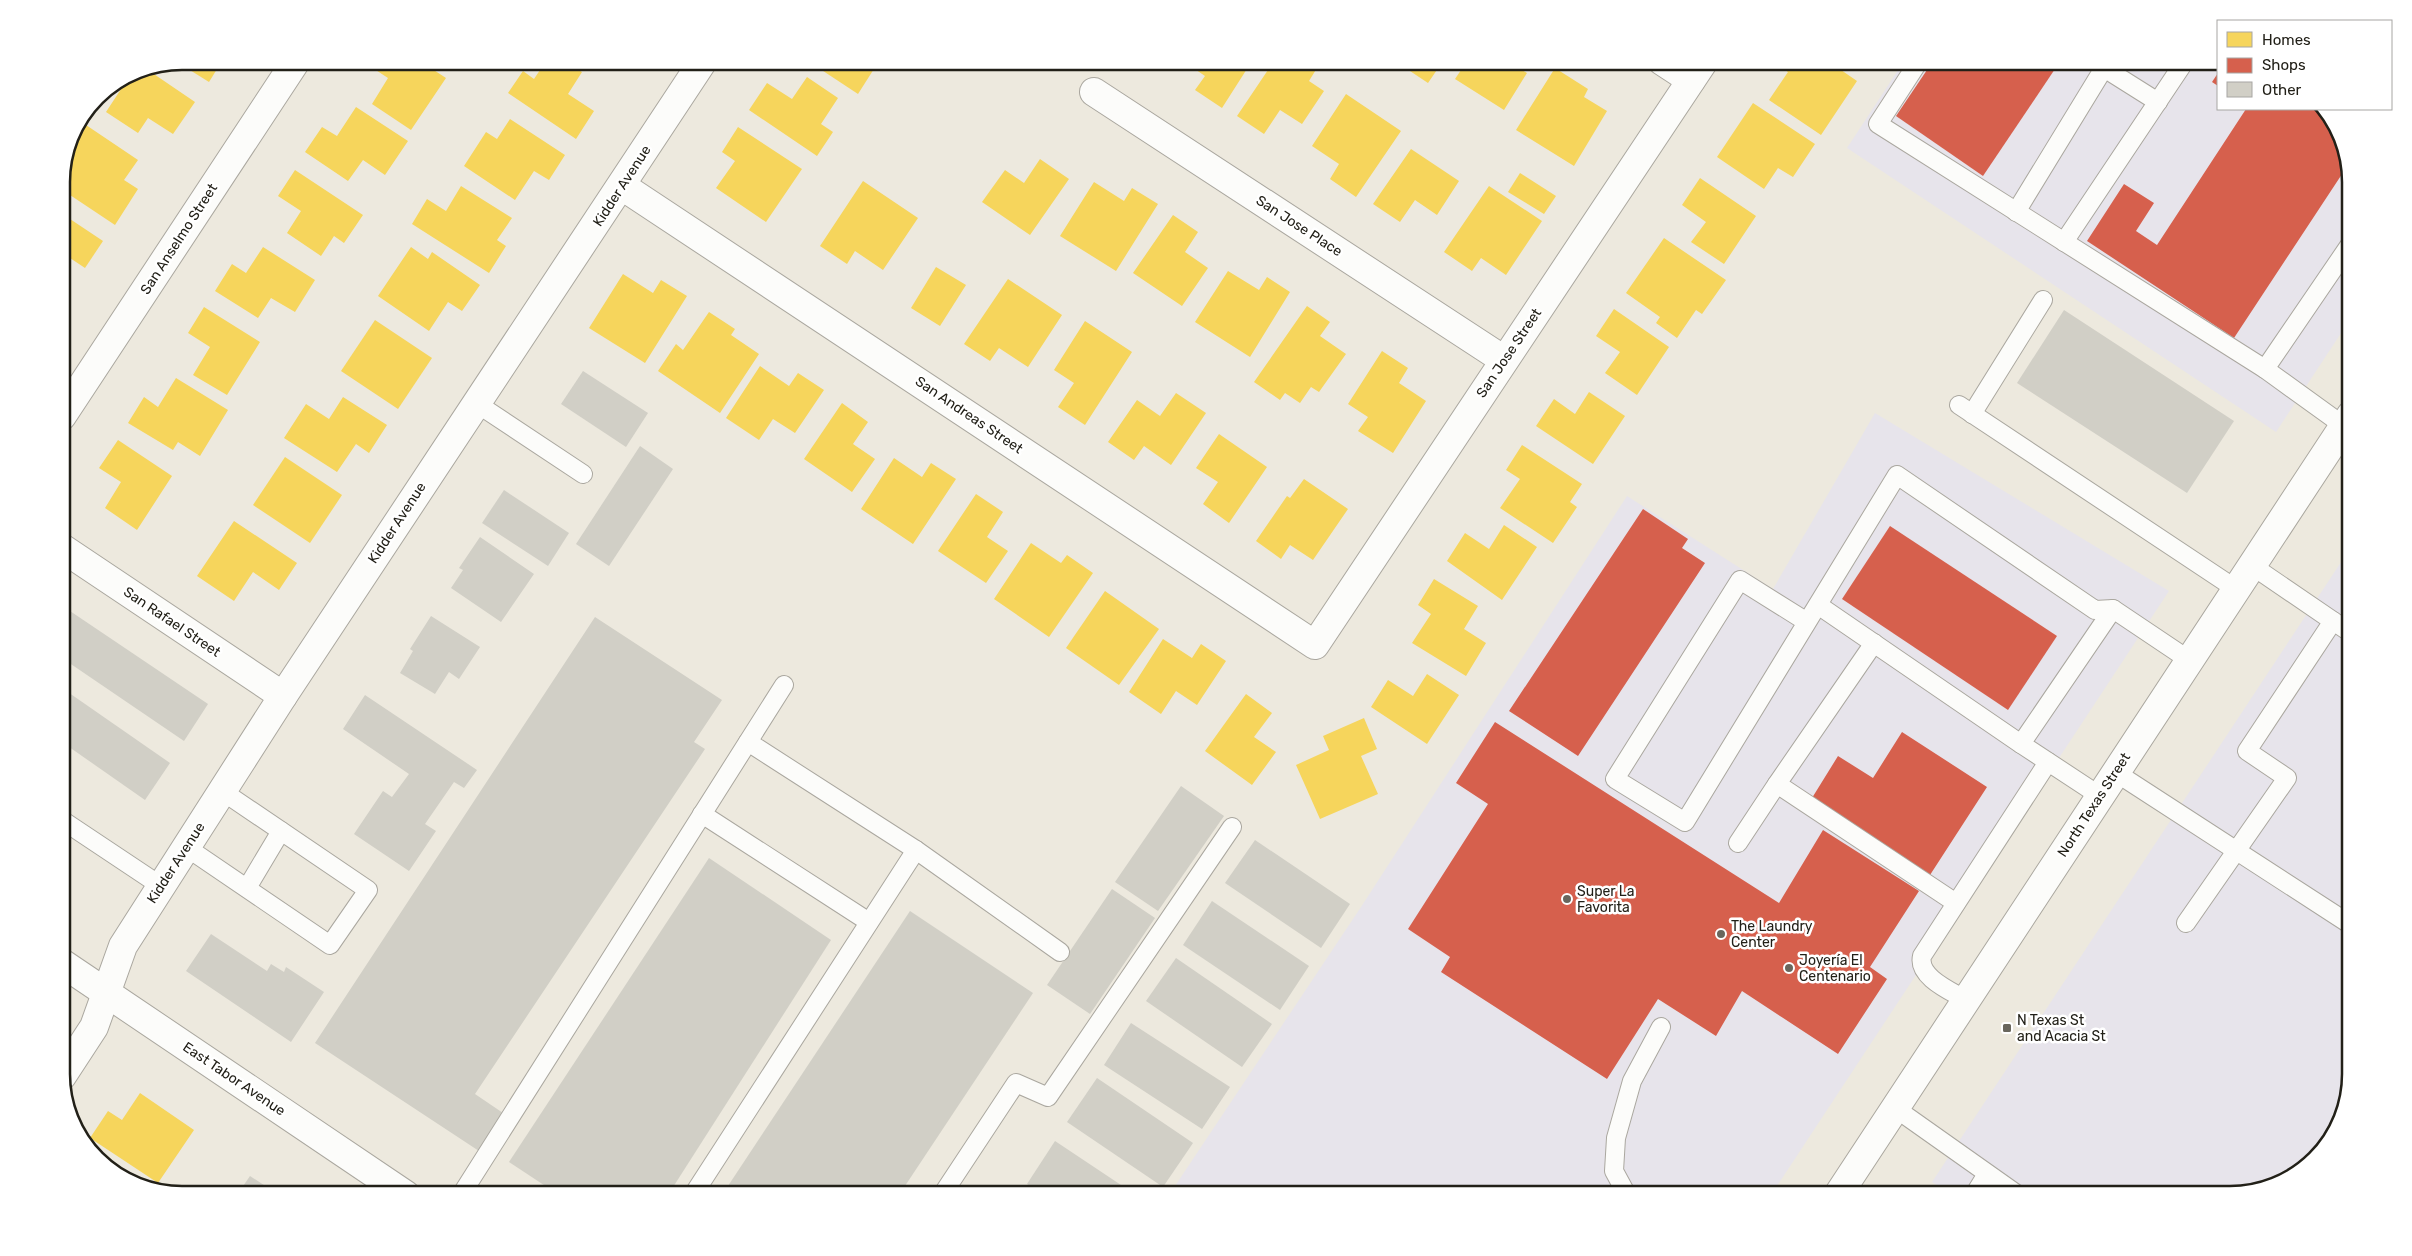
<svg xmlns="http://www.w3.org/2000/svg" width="2412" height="1256" viewBox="0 0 2412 1256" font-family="Rubik,sans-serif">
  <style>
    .commercial { fill: #e7e4eb }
    .homes { fill: #f6d55c }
    .shops { fill: #d6604d }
    .building { fill: #d1cfc6 }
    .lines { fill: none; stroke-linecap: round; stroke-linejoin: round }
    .lane-casing { stroke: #aaa79f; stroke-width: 20 }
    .street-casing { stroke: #aaa79f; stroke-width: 30 }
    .secondary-casing { stroke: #aaa79f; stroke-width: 30 }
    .lane { stroke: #fcfcfa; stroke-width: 18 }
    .street { stroke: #fcfcfa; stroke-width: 28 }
    .secondary { stroke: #fcfcfa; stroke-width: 28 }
    .poi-dot { fill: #69665d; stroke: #fff; stroke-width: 2 }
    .labels { text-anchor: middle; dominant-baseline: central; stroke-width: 5; stroke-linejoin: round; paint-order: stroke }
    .street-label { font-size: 14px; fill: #222018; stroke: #fff }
    .poi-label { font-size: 14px; fill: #222018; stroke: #fff; text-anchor: start }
    .rim { fill: none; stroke: #222018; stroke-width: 2.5 }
  </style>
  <rect width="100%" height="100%" fill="#ede9de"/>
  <!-- commercial -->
  <g class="commercial">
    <polygon points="1904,61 2218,61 2218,109 2324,109 2331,115 2351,174 2351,318 2276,432 1847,148"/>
    <polygon points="1875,413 2169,591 1771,1195 1169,1195 1361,907 1627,496 1773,589"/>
    <polygon points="2351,547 2351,1074 2338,1128 2291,1178 2231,1195 1951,1195 1932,1182"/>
  </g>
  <!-- homes -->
  <g class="homes">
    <polygon points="182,61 222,61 209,82 177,62"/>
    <polygon points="366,61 420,61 446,78 411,130 372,104 388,78 365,63"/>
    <polygon points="546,61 565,61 582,72 568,94 594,111 576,139 508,93 523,71 534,79"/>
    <polygon points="808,61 879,61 858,94"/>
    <polygon points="1183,61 1252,61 1222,108 1195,90 1205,76"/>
    <polygon points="1274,61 1308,61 1317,68 1309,81 1324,91 1302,124 1280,110 1264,134 1237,116"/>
    <polygon points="1408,61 1443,61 1428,83 1407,69 1411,63"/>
    <polygon points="1467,61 1512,61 1511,63 1527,73 1504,110 1455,79"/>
    <polygon points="1775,61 1828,61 1857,81 1821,135 1769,100 1788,72 1774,63"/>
    <polygon points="145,68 195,102 173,134 148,118 138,133 106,112 125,83 121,80 136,70"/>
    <polygon points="1555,68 1588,89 1584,97 1607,111 1574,166 1516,130"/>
    <polygon points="807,77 838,98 821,124 833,132 817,156 749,110 767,83 792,99"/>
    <polygon points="1346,94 1401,131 1356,197 1330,179 1339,164 1312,146"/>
    <polygon points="1753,103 1815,144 1793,177 1778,168 1764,189 1717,157"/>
    <polygon points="356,107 408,141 385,175 363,160 348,181 305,152 322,127 337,136"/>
    <polygon points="510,119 565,155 549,180 534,171 515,200 464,166 486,132 497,139"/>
    <polygon points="86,125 138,160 124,180 138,189 115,225 61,189 61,174 66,155"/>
    <polygon points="738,127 802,169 766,222 716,188 735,161 722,152"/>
    <polygon points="1411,149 1459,181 1437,215 1415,200 1400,222 1373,204"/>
    <polygon points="1040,159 1069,179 1030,235 982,202 1005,170 1024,183"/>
    <polygon points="295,170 363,215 344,243 334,236 321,256 287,233 301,211 278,196"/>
    <polygon points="1520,173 1556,196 1544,214 1508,192"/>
    <polygon points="1700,178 1756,216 1724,264 1691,242 1706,222 1682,205"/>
    <polygon points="863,181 918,218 883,270 855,251 847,264 820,246"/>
    <polygon points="1094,182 1124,201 1132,188 1158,204 1116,271 1060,236"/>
    <polygon points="461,186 512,218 497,240 506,246 489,273 412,224 427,199 446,211"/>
    <polygon points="1489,186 1542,221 1506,275 1481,258 1472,271 1444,252"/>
    <polygon points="61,213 103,241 85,268 61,252"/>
    <polygon points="1173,215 1198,232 1185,252 1208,268 1182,306 1133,273"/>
    <polygon points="1664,238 1726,280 1702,314 1696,310 1677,338 1656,323 1660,317 1626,293"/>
    <polygon points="263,247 315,280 295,312 271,298 258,318 215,291 232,264 246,273"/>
    <polygon points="411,247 428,259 432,252 480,285 462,311 448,302 429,331 378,296"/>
    <polygon points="936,267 966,285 940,326 911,308"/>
    <polygon points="1228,271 1259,290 1267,277 1290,292 1250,357 1195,322"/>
    <polygon points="623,274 653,293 661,280 687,296 645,363 589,328"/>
    <polygon points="1008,279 1062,315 1028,367 999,348 990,361 964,344"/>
    <polygon points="1307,306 1330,322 1320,336 1346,354 1319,392 1311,387 1300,403 1285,393 1280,400 1254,382"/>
    <polygon points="204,307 260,342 227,395 193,375 210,347 188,333"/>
    <polygon points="1614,309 1669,347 1637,395 1605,373 1620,352 1596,336"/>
    <polygon points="709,312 735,329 731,335 759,354 720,413 658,371 676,344 683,350"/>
    <polygon points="375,320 432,358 398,409 341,371"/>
    <polygon points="1085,321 1132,352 1085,425 1058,407 1074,383 1054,370"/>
    <polygon points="1382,351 1408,368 1399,383 1426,401 1393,453 1358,431 1368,417 1348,404"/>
    <polygon points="760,366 789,386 798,373 824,390 795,433 773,419 759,440 726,418"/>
    <polygon points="176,378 228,410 200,456 178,442 173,450 128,423 144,397 158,407"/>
    <polygon points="1589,392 1625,416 1593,464 1536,426 1554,399 1575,414"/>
    <polygon points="1176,393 1206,413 1171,465 1144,446 1134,460 1108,442 1137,400 1160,416"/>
    <polygon points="343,397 387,425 369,453 356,444 337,472 284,438 306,404 329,419"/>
    <polygon points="842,403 868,422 853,444 875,459 852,492 804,459"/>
    <polygon points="1219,434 1267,467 1229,523 1203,504 1218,482 1196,468"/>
    <polygon points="118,440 172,476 137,530 105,508 121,482 99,468"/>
    <polygon points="1522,445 1582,484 1570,502 1577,507 1553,543 1500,508 1520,479 1506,470"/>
    <polygon points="285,457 342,495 310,543 253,505"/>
    <polygon points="894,458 922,477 931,463 956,479 913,544 861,509"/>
    <polygon points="1304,479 1348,509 1313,560 1290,545 1281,559 1256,541 1287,496 1290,498"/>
    <polygon points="976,494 1003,512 987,537 1008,551 986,583 938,551"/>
    <polygon points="234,521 297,563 279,590 253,572 234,601 197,576"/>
    <polygon points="1504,525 1537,547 1502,600 1447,561 1465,533 1489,549"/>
    <polygon points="1031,543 1061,563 1067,555 1093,573 1049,637 994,599"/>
    <polygon points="1434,579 1478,606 1464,629 1486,643 1466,676 1412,643 1431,614 1418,605"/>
    <polygon points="1105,591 1159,629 1119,685 1066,648"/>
    <polygon points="1163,639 1192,658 1201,644 1226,661 1197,705 1176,691 1161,714 1129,692"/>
    <polygon points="1427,674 1459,695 1427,744 1371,707 1388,680 1413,696"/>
    <polygon points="1246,694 1272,713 1254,737 1276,752 1252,785 1205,751"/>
    <polygon points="1364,718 1377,749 1361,756 1378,794 1320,819 1296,765 1329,750 1323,736"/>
    <polygon points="140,1093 194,1130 158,1183 90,1138 108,1111 122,1120"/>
  </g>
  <!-- shops -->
  <g class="shops">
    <polygon points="1933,61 2056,61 2059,63 1983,176 1896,116"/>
    <polygon points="2218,73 2218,86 2212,82"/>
    <polygon points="2246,109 2324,109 2331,115 2348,165 2234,338 2087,241 2124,184 2154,203 2136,231 2157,245"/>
    <polygon points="1643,509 1688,539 1682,548 1705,563 1578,756 1509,711"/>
    <polygon points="1890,526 2057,636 2008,710 1842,599"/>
    <polygon points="1495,722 1779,903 1823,830 1919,891 1870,967 1887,979 1838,1054 1742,991 1716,1036 1658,999 1607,1079 1441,972 1450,957 1408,929 1488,804 1456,783"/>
    <polygon points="1902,732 1987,787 1930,875 1812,798 1838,756 1873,778"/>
  </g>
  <!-- building -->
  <g class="building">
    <polygon points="2064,310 2234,421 2187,493 2017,383"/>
    <polygon points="583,371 648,413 626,447 561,404"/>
    <polygon points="640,446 673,469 609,566 576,544"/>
    <polygon points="504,490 569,533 548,566 482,523"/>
    <polygon points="480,537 534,574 501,622 451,588 463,570 459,568"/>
    <polygon points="67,609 208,704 184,741 62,658 62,617"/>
    <polygon points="431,616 480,647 459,679 449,672 435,694 400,673 413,651 410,649"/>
    <polygon points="595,617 722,700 694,742 705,749 475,1094 503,1113 479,1151 315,1043"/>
    <polygon points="62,688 170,763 145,800 62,742"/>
    <polygon points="365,695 477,770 464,788 454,782 425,824 436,831 409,871 354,834 383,791 392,797 409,774 343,729"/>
    <polygon points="1181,786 1224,816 1158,911 1115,882"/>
    <polygon points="1255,840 1350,904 1321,948 1225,883"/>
    <polygon points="709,858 831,940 668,1195 559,1195 509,1162"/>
    <polygon points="1112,889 1155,918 1090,1014 1047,985"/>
    <polygon points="1212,901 1309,966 1280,1010 1183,945"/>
    <polygon points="910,911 1033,993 899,1195 722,1195"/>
    <polygon points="211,934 267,971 271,964 284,972 286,967 324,992 291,1042 186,971"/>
    <polygon points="1176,958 1272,1024 1242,1067 1146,1001"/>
    <polygon points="1131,1023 1230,1087 1202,1129 1104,1065"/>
    <polygon points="1097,1078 1193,1143 1163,1187 1067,1122"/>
    <polygon points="1055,1141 1136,1195 1043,1195 1027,1184"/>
    <polygon points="250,1176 279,1195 237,1195"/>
  </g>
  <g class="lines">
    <!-- lane casing -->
    <g class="lane-casing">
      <g id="lane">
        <polyline points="1919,61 1878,124 2265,369"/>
        <polyline points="2016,212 2104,68 2158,102"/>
        <polyline points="2064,242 2185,61"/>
        <polyline points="476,403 583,474"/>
        <polyline points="1959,405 2236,589"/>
        <polyline points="1972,414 2043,300"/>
        <polyline points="2344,426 2265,369 2351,243"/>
        <polyline points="1818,605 2021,744"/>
        <polyline points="2333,621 2351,633"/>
        <polyline points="1807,622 1740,580 1615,779 1685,822 1897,475 2095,610 2113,609 2189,660"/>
        <polyline points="1874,643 1777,784 1956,903"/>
        <polyline points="748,742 916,850 1060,952"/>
        <polyline points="2115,772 2351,925"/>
        <polyline points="2100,796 2021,744 2113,609"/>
        <polyline points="702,814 869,922"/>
        <polyline points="62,820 161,886"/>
        <polyline points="1738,843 1777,784"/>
        <polyline points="186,847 330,945 368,890 222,791"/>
        <polyline points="247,888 281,831"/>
        <polyline points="2186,923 2287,778 2247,751 2333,621 2251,565"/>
        <path d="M1966 1000C1951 991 1917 977 1922 956L2048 762"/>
        <polyline points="1895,1108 2018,1195"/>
        <polyline points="461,1195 784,685"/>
        <polyline points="693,1195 916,850"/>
        <polyline points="942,1195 1016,1083 1048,1097 1232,827"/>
        <polyline points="1627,1195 1614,1171 1616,1138 1632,1081 1661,1027"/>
        <polyline points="1974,1195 1987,1174"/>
      </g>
    </g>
    <!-- street casing -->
    <g class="street-casing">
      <g id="street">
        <polyline points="1662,61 1691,80"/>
        <polyline points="1094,92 1504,360"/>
        <polyline points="622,186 1315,645 1704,61"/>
        <polyline points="62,416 296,61"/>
        <polyline points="62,548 283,696"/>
        <polyline points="62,1076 94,1027 123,946 283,696 703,61"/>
      </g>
    </g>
    <!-- secondary casing -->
    <g class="secondary-casing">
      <g id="secondary">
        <polyline points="62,963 406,1195"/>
        <polyline points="1838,1195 2351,415"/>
      </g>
    </g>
    <!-- lane -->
    <use href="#lane" class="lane"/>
    <!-- street -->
    <use href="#street" class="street"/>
    <!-- secondary -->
    <use href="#secondary" class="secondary"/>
  </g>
  <!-- markers -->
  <g class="poi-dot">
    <circle cx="1567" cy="899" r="5"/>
    <circle cx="1721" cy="934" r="5"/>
    <circle cx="1789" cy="968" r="5"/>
    <rect x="2002" y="1023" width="10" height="10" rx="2.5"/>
  </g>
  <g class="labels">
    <!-- street labels -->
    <g class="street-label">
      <text transform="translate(622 186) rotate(-57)">Kidder Avenue</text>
      <text transform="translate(1299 226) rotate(33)">San Jose Place</text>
      <text transform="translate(179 239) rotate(-57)">San Anselmo Street</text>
      <text transform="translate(1509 353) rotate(-56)">San Jose Street</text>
      <text transform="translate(969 415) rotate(34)">San Andreas Street</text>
      <text transform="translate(397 523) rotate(-57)">Kidder Avenue</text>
      <text transform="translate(172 622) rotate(34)">San Rafael Street</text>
      <text transform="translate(2094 805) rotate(-57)">North Texas Street</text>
      <text transform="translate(176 863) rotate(-57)">Kidder Avenue</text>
      <text transform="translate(234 1079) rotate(34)">East Tabor Avenue</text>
    </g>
    <!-- poi labels -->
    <g class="poi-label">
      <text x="1577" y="891">Super La<tspan x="1577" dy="16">Favorita</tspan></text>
      <text x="1731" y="926">The Laundry<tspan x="1731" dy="16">Center</tspan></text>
      <text x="1799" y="960">Joyería El<tspan x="1799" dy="16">Centenario</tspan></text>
      <text x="2017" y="1020">N Texas St<tspan x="2017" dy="16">and Acacia St</tspan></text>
    </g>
  </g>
  <!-- crop -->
  <path d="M0 0H2412V1256H0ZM182 70H2230A112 112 0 0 1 2342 182V1074A112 112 0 0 1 2230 1186H182A112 112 0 0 1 70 1074V182A112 112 0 0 1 182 70Z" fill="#fff" fill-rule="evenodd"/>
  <path class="rim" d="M182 70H2230A112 112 0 0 1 2342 182V1074A112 112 0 0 1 2230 1186H182A112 112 0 0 1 70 1074V182A112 112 0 0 1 182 70Z"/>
  <!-- legend -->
  <rect x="2217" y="20" width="175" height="90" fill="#ffffff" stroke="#a7a6a3"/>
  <rect x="2227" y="32" width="25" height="15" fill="#f6d55c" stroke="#a7a6a3"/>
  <text x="2262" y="45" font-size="15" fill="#222018">Homes</text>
  <rect x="2227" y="58" width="25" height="15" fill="#d6604d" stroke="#a7a6a3"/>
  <text x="2262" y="70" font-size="15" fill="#222018">Shops</text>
  <rect x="2227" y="82" width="25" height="15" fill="#d1cfc6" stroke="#a7a6a3"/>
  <text x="2262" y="95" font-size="15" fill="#222018">Other</text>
</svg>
